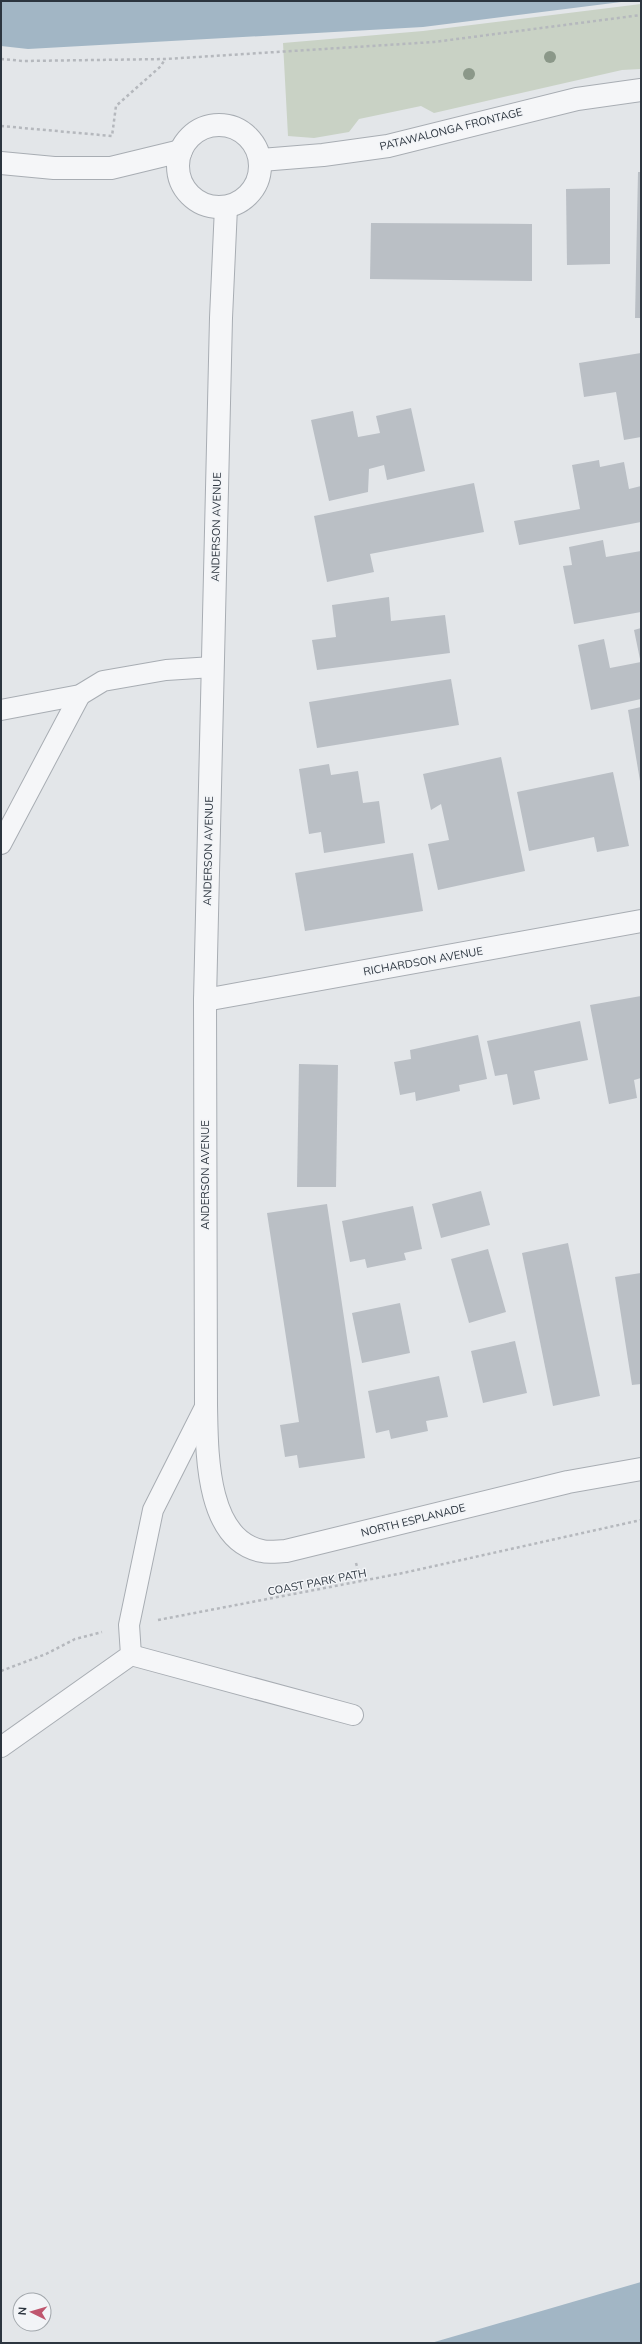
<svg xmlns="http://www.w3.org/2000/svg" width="642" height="2344" viewBox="0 0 642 2344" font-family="Mulish,sans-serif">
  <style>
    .green { fill: #c9d2c5 }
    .water { fill: #a2b6c5 }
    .building { fill: #babfc5 }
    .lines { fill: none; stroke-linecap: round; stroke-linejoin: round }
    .service-casing { stroke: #a8adb3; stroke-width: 22 }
    .minor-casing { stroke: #a8adb3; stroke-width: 24 }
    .tertiary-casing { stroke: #a8adb3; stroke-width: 24 }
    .path { stroke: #b5b8bd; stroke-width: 2.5; stroke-dasharray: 3 3; stroke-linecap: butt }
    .service { stroke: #f5f6f8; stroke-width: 20 }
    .minor { stroke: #f5f6f8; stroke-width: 22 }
    .tertiary { stroke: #f5f6f8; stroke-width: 22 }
    .tree { fill: #8b9889 }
    .labels { text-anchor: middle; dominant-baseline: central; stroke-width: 3; stroke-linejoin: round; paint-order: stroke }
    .street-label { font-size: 11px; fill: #2c353f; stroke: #f2f4f7 }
  </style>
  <rect width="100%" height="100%" fill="#e3e6e9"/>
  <!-- green -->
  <polygon class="green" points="641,4 641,69 622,70 434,113 421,106 359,119 349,132 314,138 288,136 283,43 423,31"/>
  <!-- water -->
  <g class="water">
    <polygon points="1,1 629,1 423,27 28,49 1,46"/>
    <polygon points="641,2282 641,2343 431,2343"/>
  </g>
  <!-- building -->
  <g class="building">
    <polygon points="638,172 641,172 641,318 635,318"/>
    <polygon points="610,188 610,264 567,265 566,189"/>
    <polygon points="371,223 532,224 532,281 370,279"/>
    <polygon points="641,353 641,437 624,440 616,392 584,397 579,363"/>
    <polygon points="411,408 425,471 387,480 384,465 369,469 368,492 329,501 311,420 353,411 358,437 380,433 376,416"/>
    <polygon points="599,460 600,467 624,462 629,489 641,486 641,522 519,545 514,521 580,509 572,465"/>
    <polygon points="474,483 484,532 370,554 374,572 327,582 314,516"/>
    <polygon points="603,540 606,557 641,551 641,612 574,624 563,566 572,565 569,547"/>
    <polygon points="389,597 391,621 445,615 450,653 317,670 312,640 336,637 332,605"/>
    <polygon points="641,628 641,659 640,659 634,630"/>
    <polygon points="604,639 610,668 641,662 641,699 591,710 578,645"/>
    <polygon points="451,679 459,725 317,748 309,702"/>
    <polygon points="641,707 641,781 640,781 628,710"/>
    <polygon points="501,757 525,871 438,890 428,844 449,840 441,804 431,810 423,774"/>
    <polygon points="329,764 331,775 358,771 363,803 379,801 385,843 324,853 321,832 309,834 299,769"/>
    <polygon points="613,772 629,846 597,852 594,837 529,851 517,792"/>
    <polygon points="413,853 423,911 305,931 295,873"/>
    <polygon points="641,996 641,1078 634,1080 637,1098 609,1104 590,1005"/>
    <polygon points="580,1021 588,1060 534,1071 540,1099 513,1105 507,1074 495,1076 487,1041"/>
    <polygon points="478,1035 487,1079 459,1085 460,1091 416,1101 415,1092 400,1095 394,1062 411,1059 410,1050"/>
    <polygon points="299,1064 338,1065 336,1187 297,1187"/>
    <polygon points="481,1191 490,1225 441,1238 432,1204"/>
    <polygon points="327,1204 365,1458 299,1468 297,1455 285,1457 280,1425 299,1422 267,1213"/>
    <polygon points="413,1206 422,1249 404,1253 406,1260 367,1268 365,1259 350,1262 342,1221"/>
    <polygon points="568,1243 600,1396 553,1406 522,1253"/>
    <polygon points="488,1249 506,1312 469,1323 451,1259"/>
    <polygon points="641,1273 641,1384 632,1385 615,1277"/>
    <polygon points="400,1303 410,1353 362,1363 352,1313"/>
    <polygon points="515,1341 527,1393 483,1403 471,1351"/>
    <polygon points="439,1376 448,1417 426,1421 428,1431 391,1439 389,1430 376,1433 368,1391"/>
  </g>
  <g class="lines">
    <!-- service casing -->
    <g class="service-casing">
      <g id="service">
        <polyline points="1,710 80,695 103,681 166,670 213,667"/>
        <polyline points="1,844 80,695"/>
        <polyline points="131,1655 353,1715"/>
        <polyline points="1,1747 131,1655 129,1625 153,1510 206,1405"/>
      </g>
    </g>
    <!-- minor casing -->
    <g class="minor-casing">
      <g id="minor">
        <path d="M226 207 221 318 205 1000 206 1405C207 1449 205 1540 262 1551 269 1553 279 1551 286 1551L568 1482 641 1469"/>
        <polyline points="205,1000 641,921"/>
      </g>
    </g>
    <!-- tertiary casing -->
    <g class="tertiary-casing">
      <g id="tertiary">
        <circle cx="219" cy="166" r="41"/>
        <polyline points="261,160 323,155 388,146 577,99 641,90"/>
        <polyline points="1,163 54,168 111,168 181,151"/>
      </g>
    </g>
    <!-- path -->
    <g class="path">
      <polyline points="1,59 23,61 166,59 434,42 641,15"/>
      <polyline points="1,126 112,136 116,106 161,66 165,59"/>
      <polyline points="356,1563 361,1581"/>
      <polyline points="158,1620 403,1573 641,1520"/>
      <polyline points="1,1671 46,1654 75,1639 102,1632"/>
    </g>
    <!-- service -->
    <use href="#service" class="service"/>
    <!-- minor -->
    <use href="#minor" class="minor"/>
    <!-- tertiary -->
    <use href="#tertiary" class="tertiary"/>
  </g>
  <!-- trees -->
  <g class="tree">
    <circle cx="550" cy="57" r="6"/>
    <circle cx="469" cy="74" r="6"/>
  </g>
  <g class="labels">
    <!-- street labels -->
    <g class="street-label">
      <text transform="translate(451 129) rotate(-14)">PATAWALONGA FRONTAGE</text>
      <text transform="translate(216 527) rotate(-89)">ANDERSON AVENUE</text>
      <text transform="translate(208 851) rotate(-89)">ANDERSON AVENUE</text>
      <text transform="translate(423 961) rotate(-10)">RICHARDSON AVENUE</text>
      <text transform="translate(205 1175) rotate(-90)">ANDERSON AVENUE</text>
      <text transform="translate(413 1520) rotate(-14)">NORTH ESPLANADE</text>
      <text transform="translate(317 1582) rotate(-11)">COAST PARK PATH</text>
    </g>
  </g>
  <!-- border -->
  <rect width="642" height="2344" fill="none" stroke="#2c353f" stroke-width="4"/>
  <!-- north arrow -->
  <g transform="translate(32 2312) rotate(275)"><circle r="19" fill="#f2f4f7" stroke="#a3a8ad"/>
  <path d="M0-3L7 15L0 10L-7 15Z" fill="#bf566e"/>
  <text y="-6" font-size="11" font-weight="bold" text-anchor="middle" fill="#2c353f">N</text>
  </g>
</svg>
